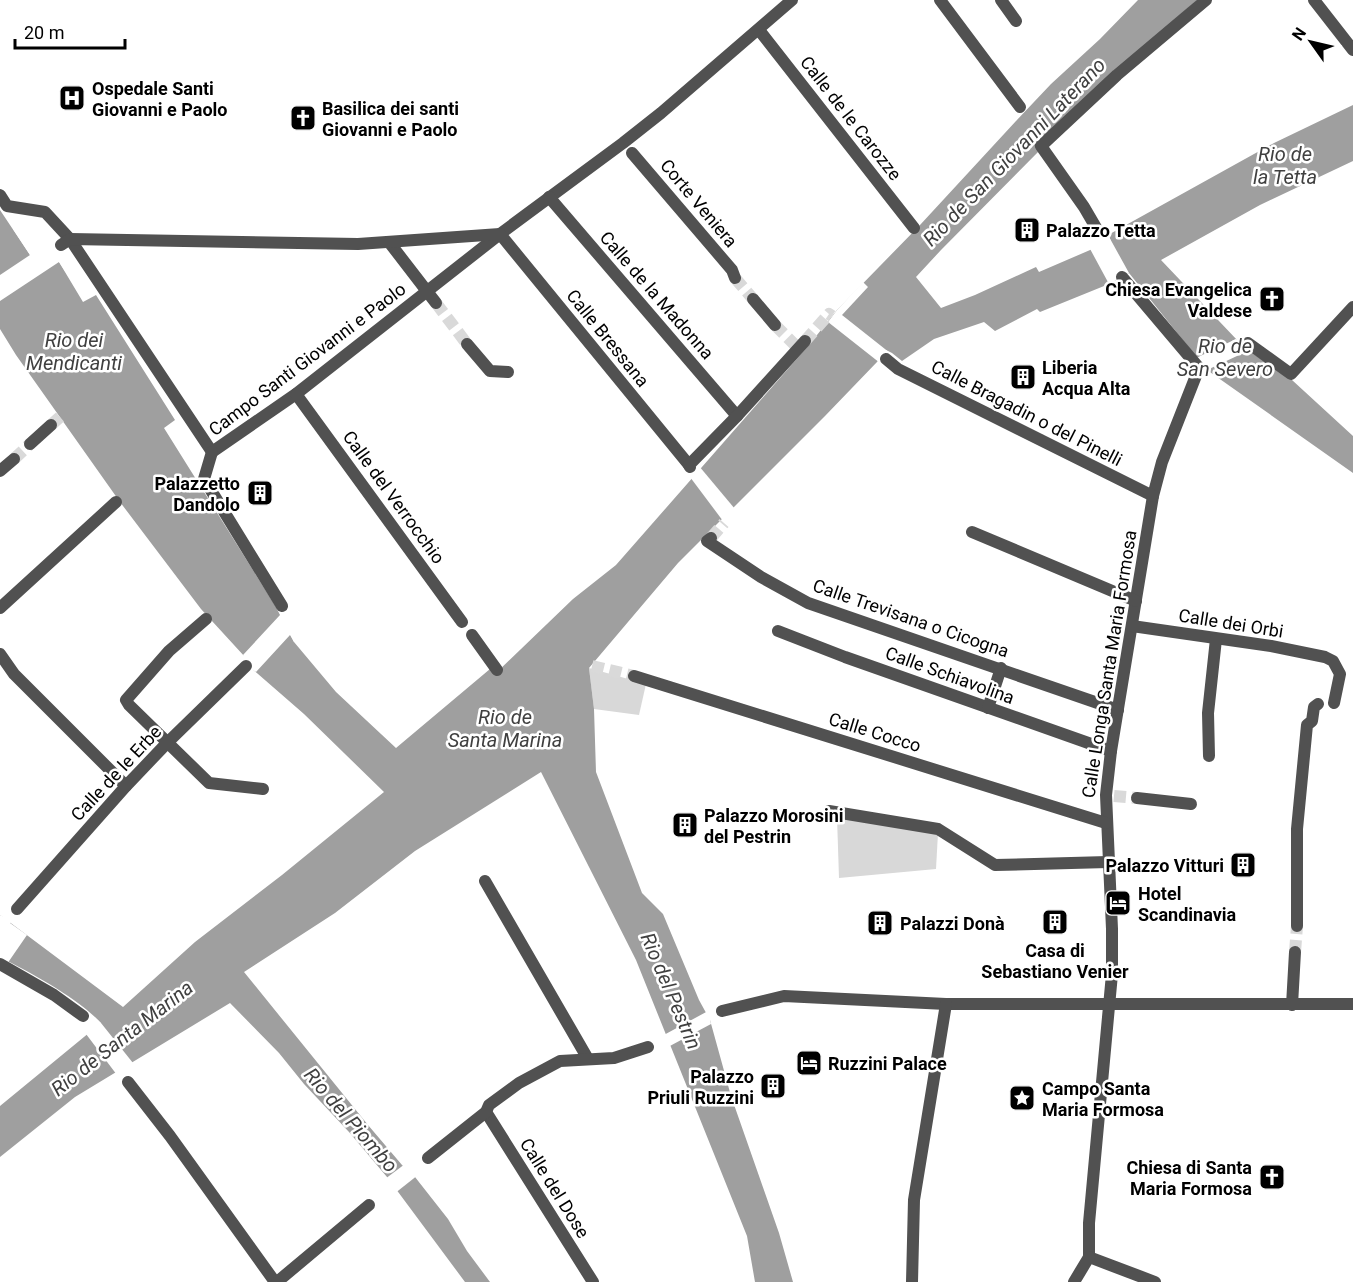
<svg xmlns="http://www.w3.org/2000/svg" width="1353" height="1282" viewBox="0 0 1353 1282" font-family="Roboto,sans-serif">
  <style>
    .green { fill: #d8d8d8 }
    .water { fill: #9f9f9f }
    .pier { fill: #fff }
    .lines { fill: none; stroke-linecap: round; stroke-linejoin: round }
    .street-tunnel { stroke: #d9d9d9; stroke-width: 12; stroke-dasharray: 12 6; stroke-linecap: butt }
    .street { stroke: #515151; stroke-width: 12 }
    .labels { text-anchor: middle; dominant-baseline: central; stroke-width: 5; stroke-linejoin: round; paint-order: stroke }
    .poi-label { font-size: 18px; font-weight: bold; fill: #000; stroke: #fff; text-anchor: start }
    .street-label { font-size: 18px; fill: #000; stroke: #fff }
    .water-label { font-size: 20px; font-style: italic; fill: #404040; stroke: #fff }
  </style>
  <rect width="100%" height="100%" fill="#fff"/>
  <!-- green -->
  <g class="green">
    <polygon points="589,668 646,684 639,715 594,709"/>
    <polygon points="837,817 938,833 936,869 839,878"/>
  </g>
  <!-- water -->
  <path class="water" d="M1138 0H1197L1135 54 941 250 916 277 941 308 975 295 1036 267 1039 272 1111 241 1108 235 1274 143 1353 105V161L1260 205 1161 260 1238 341 1249 351 1292 380 1353 436V473L1207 370 1129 273 1109 284 1040 312 1037 309 995 331 984 322 934 339 902 361 892 353 886 350 877 362 825 416 678 563 589 668 594 709 596 772 642 893 663 914 699 1000 710 1020 731 1096 779 1233 793 1282H755L747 1236 636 960 541 772 415 851 335 913 244 972 368 1125 402 1165 415 1177 448 1219 467 1251 490 1282H465L387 1177 349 1132 304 1084 279 1053 230 1003 75 1097 0 1157V1106L101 1023C78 998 31 973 0 957V915L123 1007 195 942 282 875 384 792 304 714 251 668 245 657 201 609 120 502 16 355 0 329V210L30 255 59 262 83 302 96 295 175 420 164 428 281 615 294 642 336 692 396 748 490 669 495 674 573 599 616 565 809 345 837 310 920 225 1016 121 1051 84 1100 39Z"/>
  <!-- pier -->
  <g class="pier">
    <polygon points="16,228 32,252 60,259 67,268 65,271 59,262 0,301 0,275 30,255 13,229"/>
    <polygon points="1109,231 1111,233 1108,235 1129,273 1109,284 1089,247 1107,239 1105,234"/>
    <polygon points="863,282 868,287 842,315 890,353 888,356 886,354 880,363 828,322 837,310"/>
    <polygon points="1236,339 1238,341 1240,339 1252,349 1207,370 1206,373 1194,359"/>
    <polygon points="699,466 735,509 723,521 690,477"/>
    <polygon points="279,607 296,640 294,642 290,635 256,672 246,666 242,659 244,657 243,655 280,615 277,609"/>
    <polygon points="0,915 4,917 6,915 12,921 10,923 27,935 7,964 0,960"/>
    <polygon points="708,1011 713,1019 710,1020 711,1024 668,1047 662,1036"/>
    <polygon points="88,1012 101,1023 133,1063 124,1069 126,1071 117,1075 86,1034 90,1031 88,1029 96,1023 86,1014"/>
    <polygon points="405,1164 418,1175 394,1194 385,1179"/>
  </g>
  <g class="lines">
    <!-- street-tunnel -->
    <g class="street-tunnel">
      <polyline points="735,278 753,299"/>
      <polyline points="436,303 467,344"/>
      <polyline points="775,325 799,349"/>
      <polyline points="805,341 829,314 832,316"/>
      <polyline points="51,425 60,417"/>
      <polyline points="14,459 30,444"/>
      <polyline points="711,538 724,523"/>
      <polyline points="592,666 634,676"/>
      <polyline points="1114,796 1137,798"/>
      <polyline points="1295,952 1297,926"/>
    </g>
    <!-- street -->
    <g class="street">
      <polyline points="940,0 1020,107"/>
      <polyline points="1001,0 1016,21"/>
      <polyline points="1314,0 1353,50"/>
      <polyline points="759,30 914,228"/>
      <polyline points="632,153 732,270 735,278"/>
      <polyline points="0,195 7,206 45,212 70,239 212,452 296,394 500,234 623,143 661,113 792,0"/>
      <polyline points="549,197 737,416"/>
      <polyline points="1098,231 1084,207 1041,146 1117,75 1206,0"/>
      <polyline points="389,242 436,303"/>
      <polyline points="61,245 70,239 358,244 500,234 689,465"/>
      <polyline points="1122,277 1199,368 1162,462 1153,496 1111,751 1106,795 1112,929 1112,974 1089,1223 1089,1257 1155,1282"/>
      <polyline points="753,299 775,325"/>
      <polyline points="1248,343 1291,374 1353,307"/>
      <polyline points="467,344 490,371 508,372"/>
      <polyline points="886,359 898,369 1153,496"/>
      <polyline points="296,394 462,622"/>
      <polyline points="30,444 51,425"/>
      <polyline points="212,452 204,479 282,606"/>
      <polyline points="690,467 689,465 737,416 805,341"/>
      <polyline points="0,471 14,459"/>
      <polyline points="972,532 1136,601"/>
      <polyline points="711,538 707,541 761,577 808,603 1118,710"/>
      <polyline points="0,608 116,502"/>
      <polyline points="206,619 169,651 126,700 129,705 209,783 263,789"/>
      <polyline points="1132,626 1271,646 1325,657 1333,661 1340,674 1334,703"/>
      <polyline points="778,631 845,657 1111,751"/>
      <polyline points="472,635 497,670"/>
      <polyline points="0,654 14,674 126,786"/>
      <polyline points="634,676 1106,823"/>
      <polyline points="988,708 1001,668"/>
      <polyline points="1209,756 1208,713 1216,639"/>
      <polyline points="1137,798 1191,804"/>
      <polyline points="829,811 938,829 995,865 1108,862"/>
      <polyline points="485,881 588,1059"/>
      <polyline points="17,909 126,786 167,743 246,666"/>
      <polyline points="1297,926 1297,829 1307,725 1312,721 1314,707 1318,704"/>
      <polyline points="0,964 54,995 83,1016"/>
      <polyline points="1292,1005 1295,952"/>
      <polyline points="722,1011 784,996 946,1004 1353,1004"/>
      <polyline points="128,1082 170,1136 275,1282"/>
      <polyline points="486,1112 593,1282"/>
      <polyline points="428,1158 486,1112 489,1105 519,1083 560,1061 614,1058 648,1047"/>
      <polyline points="277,1282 369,1205"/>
      <polyline points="912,1282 914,1200 946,1004"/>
      <polyline points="1074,1282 1089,1257"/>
    </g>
  </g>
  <!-- icons -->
  <defs>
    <g id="hospital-square" transform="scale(1.35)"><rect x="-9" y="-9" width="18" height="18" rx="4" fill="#000" stroke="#fff"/><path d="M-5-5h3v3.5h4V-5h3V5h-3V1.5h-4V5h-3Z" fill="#fff"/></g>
    <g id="church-square" transform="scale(1.35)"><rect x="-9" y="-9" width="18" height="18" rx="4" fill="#000" stroke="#fff"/><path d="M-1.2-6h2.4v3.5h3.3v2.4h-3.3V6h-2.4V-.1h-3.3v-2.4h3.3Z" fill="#fff"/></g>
    <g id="building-square" transform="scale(1.35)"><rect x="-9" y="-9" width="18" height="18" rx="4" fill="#000" stroke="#fff"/><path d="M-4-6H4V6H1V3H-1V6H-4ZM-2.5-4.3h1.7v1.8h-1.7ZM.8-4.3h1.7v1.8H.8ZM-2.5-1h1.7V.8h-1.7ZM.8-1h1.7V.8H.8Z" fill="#fff"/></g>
    <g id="hotel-square" transform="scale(1.35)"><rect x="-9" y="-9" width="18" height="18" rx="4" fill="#000" stroke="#fff"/><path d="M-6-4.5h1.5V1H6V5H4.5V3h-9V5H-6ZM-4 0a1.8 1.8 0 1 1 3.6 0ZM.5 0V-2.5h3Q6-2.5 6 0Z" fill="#fff"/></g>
    <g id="sight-square" transform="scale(1.35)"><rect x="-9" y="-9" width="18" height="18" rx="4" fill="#000" stroke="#fff"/><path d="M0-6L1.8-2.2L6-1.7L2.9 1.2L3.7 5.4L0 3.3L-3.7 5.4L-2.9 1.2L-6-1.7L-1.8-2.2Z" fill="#fff"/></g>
  </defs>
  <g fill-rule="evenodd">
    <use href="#hospital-square" x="72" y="98"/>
    <use href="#church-square" x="303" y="118"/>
    <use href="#building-square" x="1027" y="230"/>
    <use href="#church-square" x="1272" y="299"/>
    <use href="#building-square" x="1023" y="377"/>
    <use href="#building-square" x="260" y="493"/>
    <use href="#building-square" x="685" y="825"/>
    <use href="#building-square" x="1243" y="865"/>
    <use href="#hotel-square" x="1118" y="903"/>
    <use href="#building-square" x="1055" y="922"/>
    <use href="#building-square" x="880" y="923"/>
    <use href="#hotel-square" x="809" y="1063"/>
    <use href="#building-square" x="773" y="1086"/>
    <use href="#sight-square" x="1022" y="1098"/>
    <use href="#church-square" x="1272" y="1177"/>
  </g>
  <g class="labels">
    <!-- poi labels -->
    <g class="poi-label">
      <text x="92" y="88">Ospedale Santi<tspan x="92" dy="21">Giovanni e Paolo</tspan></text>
      <text x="322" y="108">Basilica dei santi<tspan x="322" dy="21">Giovanni e Paolo</tspan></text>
      <text x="1046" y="230">Palazzo Tetta</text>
      <text x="1252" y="289" text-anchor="end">Chiesa Evangelica<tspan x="1252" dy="21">Valdese</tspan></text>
      <text x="1042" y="367">Liberia<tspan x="1042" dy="21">Acqua Alta</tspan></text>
      <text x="240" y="483" text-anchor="end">Palazzetto<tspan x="240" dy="21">Dandolo</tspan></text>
      <text x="704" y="815">Palazzo Morosini<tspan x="704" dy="21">del Pestrin</tspan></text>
      <text x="1224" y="865" text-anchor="end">Palazzo Vitturi</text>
      <text x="1138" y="893">Hotel<tspan x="1138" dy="21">Scandinavia</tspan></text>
      <text x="900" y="923">Palazzi Donà</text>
      <text x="1055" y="950" text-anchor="middle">Casa di<tspan x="1055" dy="21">Sebastiano Venier</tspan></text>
      <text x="828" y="1063">Ruzzini Palace</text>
      <text x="754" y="1076" text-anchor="end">Palazzo<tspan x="754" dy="21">Priuli Ruzzini</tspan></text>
      <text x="1042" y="1088">Campo Santa<tspan x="1042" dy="21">Maria Formosa</tspan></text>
      <text x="1252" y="1167" text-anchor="end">Chiesa di Santa<tspan x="1252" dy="21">Maria Formosa</tspan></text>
    </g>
    <!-- street labels -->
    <g class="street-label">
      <text transform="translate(851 118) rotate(52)">Calle de le Carozze</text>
      <text transform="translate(699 203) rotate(50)">Corte Veniera</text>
      <text transform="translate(657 295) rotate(49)">Calle de la Madonna</text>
      <text transform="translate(608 338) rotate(51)">Calle Bressana</text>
      <text transform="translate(307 359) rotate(-37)">Campo Santi Giovanni e Paolo</text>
      <text transform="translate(1027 413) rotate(27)">Calle Bragadin o del Pinelli</text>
      <text transform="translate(394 497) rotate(54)">Calle del Verrocchio</text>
      <text transform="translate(911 618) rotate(19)">Calle Trevisana o Cicogna</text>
      <text transform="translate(1231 623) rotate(9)">Calle dei Orbi</text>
      <text transform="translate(1109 664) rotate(-81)">Calle Longa Santa Maria Formosa</text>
      <text transform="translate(950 675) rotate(20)">Calle Schiavolina</text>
      <text transform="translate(875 732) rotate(17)">Calle Cocco</text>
      <text transform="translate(116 773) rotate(-47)">Calle de le Erbe</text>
      <text transform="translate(555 1188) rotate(58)">Calle del Dose</text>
    </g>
    <!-- water labels -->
    <g class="water-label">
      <text transform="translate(1014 152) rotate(-46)">Rio de San Giovanni Laterano</text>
      <text x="1285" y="154">Rio de<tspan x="1285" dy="23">la Tetta</tspan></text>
      <text x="74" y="340">Rio dei<tspan x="74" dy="23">Mendicanti</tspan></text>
      <text x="1225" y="346">Rio de<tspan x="1225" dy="23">San Severo</tspan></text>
      <text x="505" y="717">Rio de<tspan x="505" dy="23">Santa Marina</tspan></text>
      <text transform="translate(671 991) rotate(67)">Rio del Pestrin</text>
      <text transform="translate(122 1038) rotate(-38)">Rio de Santa Marina</text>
      <text transform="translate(351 1120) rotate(49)">Rio del Piombo</text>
    </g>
  </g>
  <!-- north arrow -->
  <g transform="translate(1311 42) rotate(304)" stroke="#ffffff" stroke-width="4.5" paint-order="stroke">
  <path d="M0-4.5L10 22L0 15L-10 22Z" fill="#000000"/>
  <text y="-9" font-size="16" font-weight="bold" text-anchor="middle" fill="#000000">N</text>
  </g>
  <!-- scale -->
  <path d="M15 39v9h110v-9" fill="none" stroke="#000000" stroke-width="3"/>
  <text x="24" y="39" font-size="18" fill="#000000" stroke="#ffffff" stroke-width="4.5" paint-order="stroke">20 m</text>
</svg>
